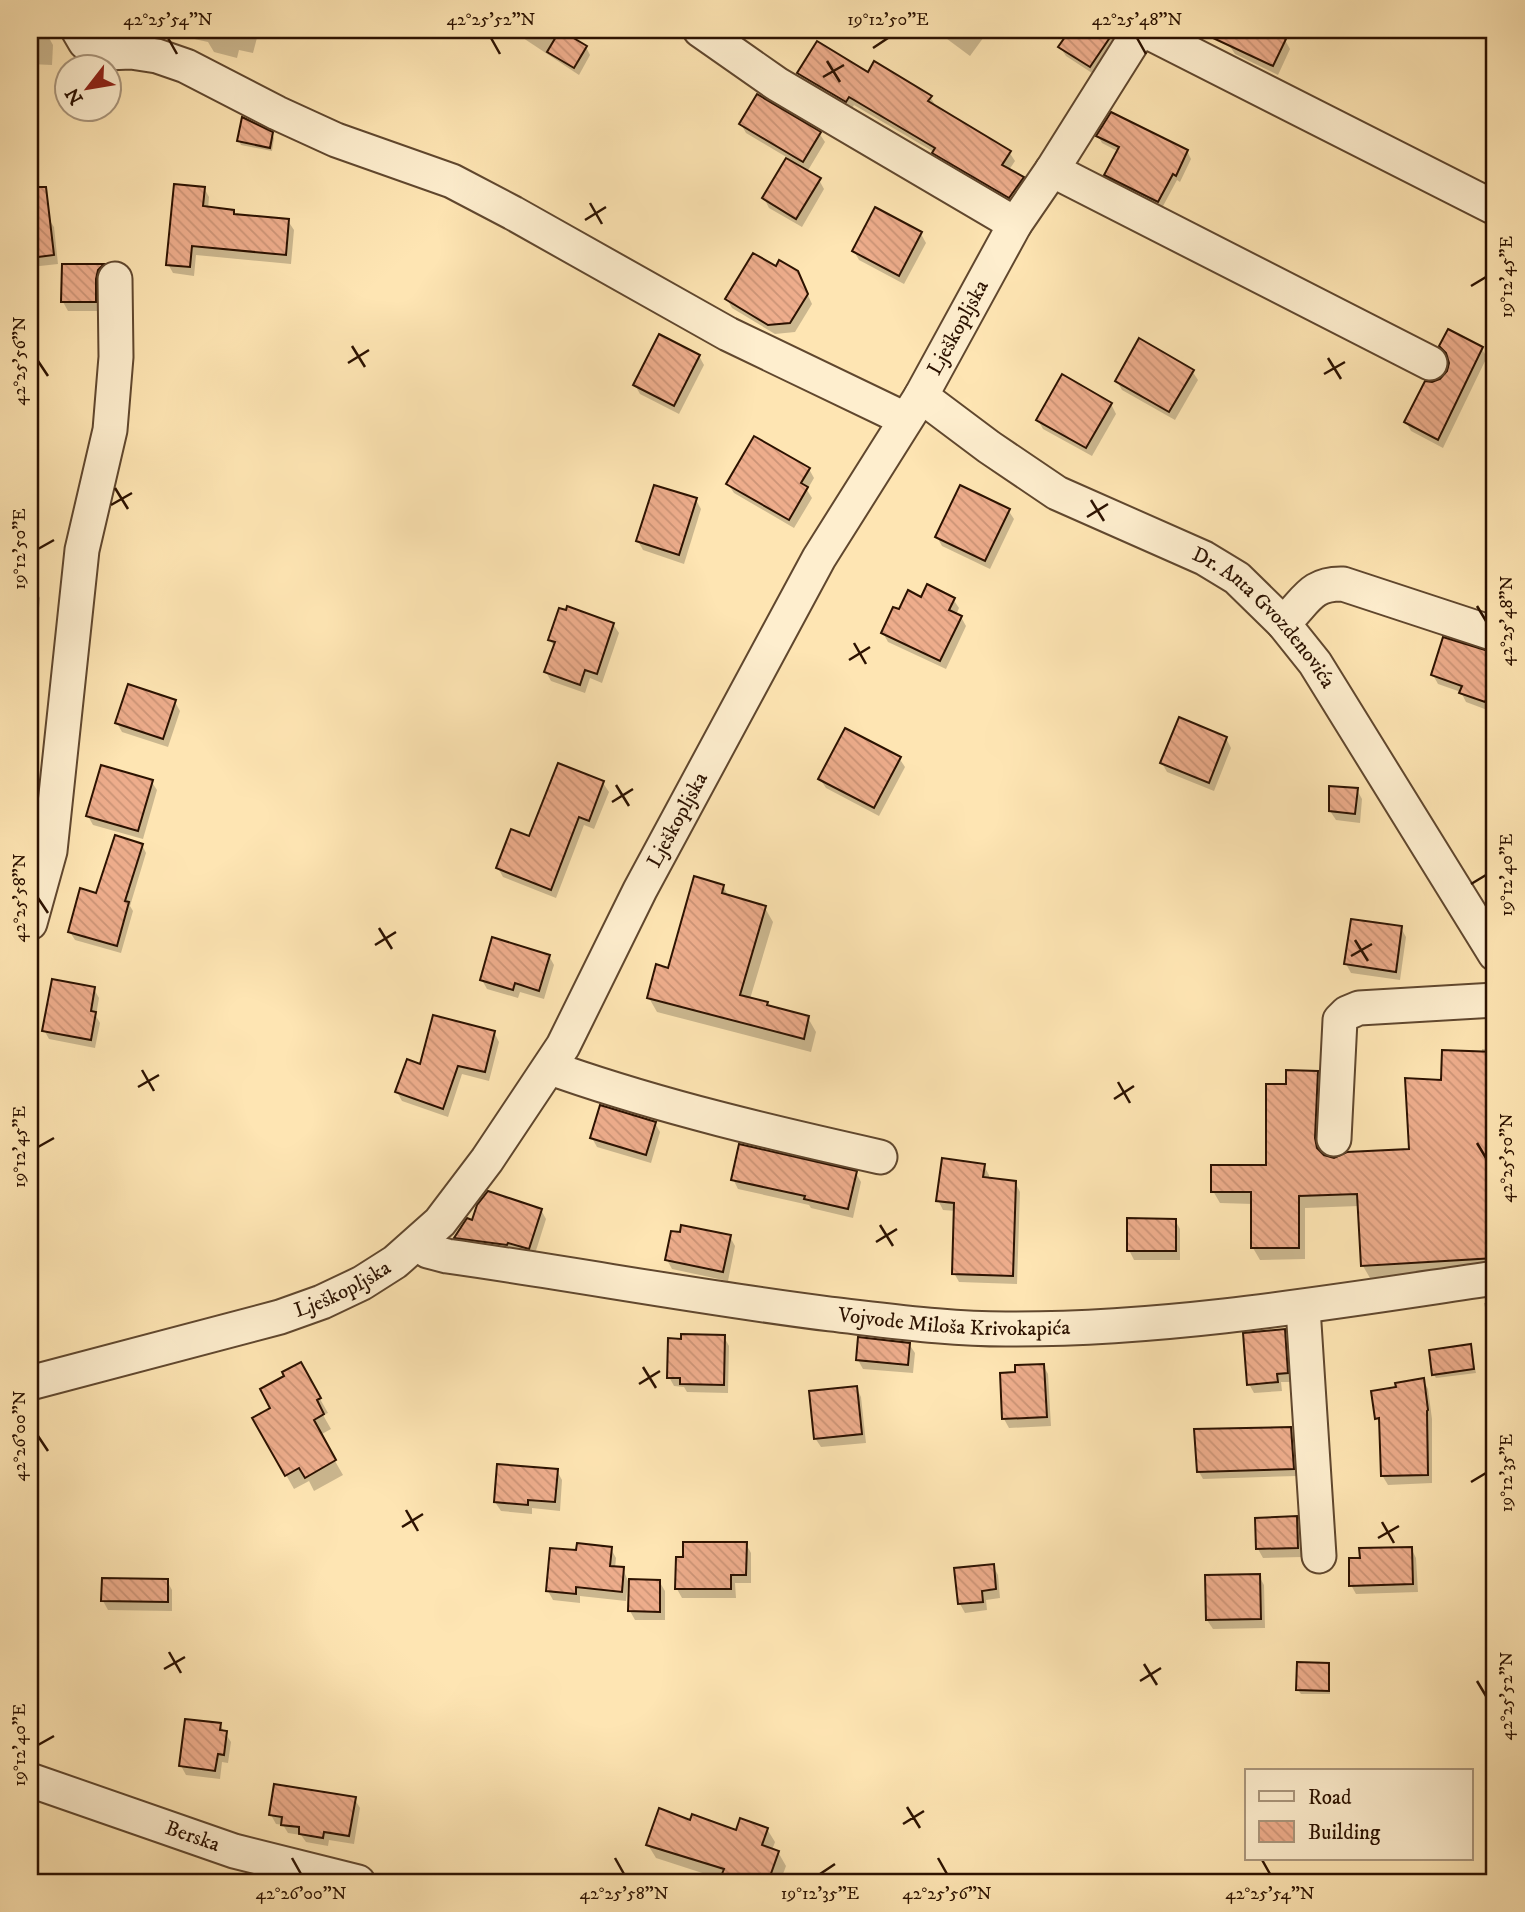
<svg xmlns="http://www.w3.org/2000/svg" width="1525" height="1912" viewBox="0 0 1525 1912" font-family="'IM FELL DW Pica',serif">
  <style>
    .shadow { fill: #0003 }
    .building { fill: url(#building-back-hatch); stroke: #2c1201; stroke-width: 2 }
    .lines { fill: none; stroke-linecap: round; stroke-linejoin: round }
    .minor-casing { stroke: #60472e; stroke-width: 37 }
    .minor { stroke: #feeece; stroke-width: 33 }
    .ticks { fill: none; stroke: #2c1201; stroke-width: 2.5 }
    .labels { text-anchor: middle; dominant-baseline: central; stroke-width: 7; stroke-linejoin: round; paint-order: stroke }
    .street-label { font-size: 21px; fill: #2c1201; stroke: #feeece }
    .neatline { fill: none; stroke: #2c1201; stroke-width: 2.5 }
    .ticks-label { font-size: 18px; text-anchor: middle; fill: #2c1201 }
  </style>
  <defs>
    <pattern id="building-back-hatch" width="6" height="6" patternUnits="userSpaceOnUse" patternTransform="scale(1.75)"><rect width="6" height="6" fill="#eead8c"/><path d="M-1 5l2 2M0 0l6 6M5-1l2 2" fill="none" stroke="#cc9477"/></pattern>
  </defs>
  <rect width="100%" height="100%" fill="#fee5b3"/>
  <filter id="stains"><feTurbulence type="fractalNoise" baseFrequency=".00286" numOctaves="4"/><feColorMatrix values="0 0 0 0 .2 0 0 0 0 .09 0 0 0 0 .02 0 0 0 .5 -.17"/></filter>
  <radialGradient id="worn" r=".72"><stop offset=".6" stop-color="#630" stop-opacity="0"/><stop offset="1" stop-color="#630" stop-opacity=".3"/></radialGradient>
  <!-- shadow -->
  <g class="shadow">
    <polygon points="181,30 259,30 253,53 239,50 237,58 214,52 208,42 185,37"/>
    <polygon points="511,30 555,30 586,47 590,55 579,75"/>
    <polygon points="935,30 989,30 970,56"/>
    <polygon points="993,30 1009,30 1004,37"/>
    <polygon points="1072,30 1128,30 1095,75 1066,56 1060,47"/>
    <polygon points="1237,30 1263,30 1285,40 1290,49 1278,75 1235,54 1229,45"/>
    <polygon points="30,35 48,36 53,45 52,65 30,64"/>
    <polygon points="799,73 868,74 930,97 936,106 1009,152 1015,161 1009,170 1023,178 1028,187 1015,206 939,162 934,152 854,105 851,110 804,82"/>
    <polygon points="741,124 819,133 825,142 807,172 819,180 824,189 802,227 769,208 764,198 788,158 746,133"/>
    <polygon points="272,134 274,138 272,151 241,145 239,141"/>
    <polygon points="1098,136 1187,151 1191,159 1180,182 1177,180 1162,208 1111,182 1106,175 1119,152 1102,143"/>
    <polygon points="204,188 209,197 208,209 233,211 236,216 288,221 294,230 291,264 196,255 194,276 173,273 168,264"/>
    <polygon points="48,218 54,227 58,264 31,267 30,220"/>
    <polygon points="921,234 926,243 904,284 859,260 854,251"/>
    <polygon points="63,266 103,266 107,274 100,311 68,311 63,302"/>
    <polygon points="776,269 802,282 812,304 795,332 775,334 732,308 727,299"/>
    <polygon points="1441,346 1481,348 1487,357 1443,448 1411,431 1406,422 1449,372 1450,359"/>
    <polygon points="699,356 704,365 679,414 640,394 635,385"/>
    <polygon points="1192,371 1198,380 1175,420 1122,390 1117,381"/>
    <polygon points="1111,404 1116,414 1092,456 1043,429 1038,420"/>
    <polygon points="809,469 814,478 807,490 812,498 794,528 734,493 728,484"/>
    <polygon points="696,500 701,509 684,564 643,550 638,541"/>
    <polygon points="1008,510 1014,519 990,569 942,546 937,537"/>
    <polygon points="30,588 35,589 40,598 33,671 30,671"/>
    <polygon points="922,599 953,599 959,608 956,615 961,617 966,626 946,669 888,642 883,633 900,612"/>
    <polygon points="613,624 619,633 602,683 590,678 585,693 551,681 546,672 555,648 550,640"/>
    <polygon points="1489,654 1495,654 1495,697 1490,711 1466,702 1461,692 1438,684 1433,675"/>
    <polygon points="175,702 180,711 168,747 122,732 117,723"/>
    <polygon points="1226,738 1231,748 1214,791 1167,772 1162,763"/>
    <polygon points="899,758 905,767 879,816 826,788 820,779"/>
    <polygon points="151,781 157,790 143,839 93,825 88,816"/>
    <polygon points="603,783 609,792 594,829 584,825 556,898 503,877 498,868 530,839"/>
    <polygon points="1357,790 1362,799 1360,823 1336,820 1330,811"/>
    <polygon points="142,845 146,853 130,906 133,911 121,953 75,940 70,932 97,895"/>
    <polygon points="723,886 729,897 765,908 773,922 750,999 766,1003 769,1007 808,1018 816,1032 811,1052 657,1012 649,998"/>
    <polygon points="1401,928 1406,937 1400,980 1351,973 1346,964"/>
    <polygon points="549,956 554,965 544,999 520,992 518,998 487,989 482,980"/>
    <polygon points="94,989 99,998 96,1016 100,1023 95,1048 49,1039 44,1030"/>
    <polygon points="494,1032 499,1042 489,1081 462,1074 448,1117 402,1101 397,1092 421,1066"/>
    <polygon points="1482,1049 1495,1050 1495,1270 1370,1278 1363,1266 1359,1206 1305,1208 1305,1259 1260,1260 1253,1248 1253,1204 1220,1203 1213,1191 1268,1167 1288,1086 1317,1072 1324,1084 1322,1156 1334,1160 1411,1150 1442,1082 1482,1054"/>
    <polygon points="655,1123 660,1132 651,1163 597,1147 592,1138"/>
    <polygon points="984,1166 989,1175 989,1179 1015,1182 1020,1192 1017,1284 959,1282 954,1273 956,1211 943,1210 938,1200"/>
    <polygon points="856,1173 861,1182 853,1218 811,1208 809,1205 738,1189 733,1179"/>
    <polygon points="541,1210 546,1219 534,1257 461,1246 456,1238 473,1222"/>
    <polygon points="1175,1220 1180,1229 1180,1260 1134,1260 1129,1250"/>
    <polygon points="681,1234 730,1237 735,1246 728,1281 672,1269 667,1260"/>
    <polygon points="1495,1301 1495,1355 1484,1303"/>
    <polygon points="1284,1331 1289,1340 1292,1382 1281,1382 1282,1391 1254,1393 1249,1384"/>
    <polygon points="724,1337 729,1346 728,1393 687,1392 684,1387 674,1386 669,1377"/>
    <polygon points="909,1344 915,1353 913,1373 863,1369 858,1360"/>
    <polygon points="1470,1346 1476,1373 1436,1378 1434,1375"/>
    <polygon points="300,1364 328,1413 323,1415 331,1429 320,1435 343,1475 314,1491 309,1481 294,1489 254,1418 273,1408"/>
    <polygon points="1043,1365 1048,1374 1051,1426 1009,1428 1004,1419 1017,1374"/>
    <polygon points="1423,1380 1428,1389 1432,1419 1432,1483 1388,1485 1382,1475 1381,1426 1377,1418 1398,1389"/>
    <polygon points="856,1387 861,1397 866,1443 821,1447 815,1438"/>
    <polygon points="1290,1428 1295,1436 1297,1476 1203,1479 1199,1472"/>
    <polygon points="557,1471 562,1480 560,1511 532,1508 532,1514 501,1511 495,1502"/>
    <polygon points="1296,1518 1301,1527 1302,1557 1263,1558 1258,1549 1257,1519"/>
    <polygon points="746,1544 751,1553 751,1583 735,1583 736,1598 682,1598 677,1589"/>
    <polygon points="1411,1548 1416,1558 1418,1592 1356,1594 1351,1585"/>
    <polygon points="611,1549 616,1558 615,1568 623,1569 628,1581 659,1581 665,1591 665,1620 635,1620 630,1611 631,1582 628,1581 626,1601 580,1596 580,1603 553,1600 548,1591 577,1552"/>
    <polygon points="993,1566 998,1575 1000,1598 986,1600 987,1610 965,1613 960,1604"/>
    <polygon points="1259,1576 1264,1585 1265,1628 1213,1629 1207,1620"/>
    <polygon points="167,1581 172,1590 172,1611 108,1610 103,1601"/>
    <polygon points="1328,1665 1330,1669 1330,1694 1301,1694 1298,1690"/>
    <polygon points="220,1725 231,1742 228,1763 222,1762 220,1779 186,1775 181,1766"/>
    <polygon points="354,1798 360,1808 354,1844 329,1840 328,1846 306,1842 301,1835 288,1833 283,1825 276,1824 271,1815"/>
    <polygon points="767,1829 775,1842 772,1850 778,1852 786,1866 780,1882 730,1882 656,1858 648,1845"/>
  </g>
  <!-- building -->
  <g class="building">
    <polygon points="560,30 587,46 574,68 547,52"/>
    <polygon points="1070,30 1115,30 1090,67 1058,47"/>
    <polygon points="1196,30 1267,30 1286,39 1273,66"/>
    <polygon points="817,41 868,72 874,61 932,96 928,101 1011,151 1002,165 1024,177 1009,198 932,153 935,148 849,97 846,102 797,73"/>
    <polygon points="757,94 821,132 803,162 739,124"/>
    <polygon points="1111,112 1188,150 1176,176 1173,174 1158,202 1104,175 1119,147 1096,136"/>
    <polygon points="242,117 273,132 270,148 237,141"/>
    <polygon points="786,158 821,178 796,219 762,198"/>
    <polygon points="174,184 205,187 203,206 234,210 234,214 289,219 286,255 192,246 190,267 166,265"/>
    <polygon points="30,187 46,187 54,255 30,258"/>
    <polygon points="875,207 922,232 899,276 852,251"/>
    <polygon points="753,253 776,266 779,260 798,271 808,294 790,323 768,325 725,299"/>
    <polygon points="62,264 104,264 98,270 96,279 96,302 61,302"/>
    <polygon points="1448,329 1483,347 1438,440 1404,422 1425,381 1432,382 1440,379 1447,371 1449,363 1446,353 1439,346"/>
    <polygon points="659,334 700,355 674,406 633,385"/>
    <polygon points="1139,338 1194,370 1169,412 1115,381"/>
    <polygon points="1062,374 1112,403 1086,448 1036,420"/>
    <polygon points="754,436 810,468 801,483 808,487 789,520 726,484"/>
    <polygon points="654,485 697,498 679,555 636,541"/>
    <polygon points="960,485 1010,509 985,561 935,537"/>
    <polygon points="927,584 955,598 949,610 962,616 940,661 881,633 893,607 899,609 908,590 921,597"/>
    <polygon points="567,606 614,623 597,674 585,670 580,685 544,672 555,642 548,640 559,608 566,610"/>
    <polygon points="1443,637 1495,653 1495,674 1485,702 1459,693 1462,686 1431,675"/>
    <polygon points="128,684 176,700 163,739 115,723"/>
    <polygon points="1179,717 1227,737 1209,783 1160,763"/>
    <polygon points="845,728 901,757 874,808 818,779"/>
    <polygon points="558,763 604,781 589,821 579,817 551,890 496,868 511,829 529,836"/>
    <polygon points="101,765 153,780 138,831 86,816"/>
    <polygon points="1329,786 1358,788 1355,814 1329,811"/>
    <polygon points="115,835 143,844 125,901 129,902 117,946 68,932 80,888 96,893"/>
    <polygon points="694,876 724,885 722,893 766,906 740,995 768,1002 767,1005 809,1016 804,1039 647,998 656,964 668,968"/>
    <polygon points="1351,919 1402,926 1396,972 1344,964"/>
    <polygon points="492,937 550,955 539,991 515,983 513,990 480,980"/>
    <polygon points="52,979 95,987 91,1011 96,1012 91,1040 42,1031"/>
    <polygon points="433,1015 495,1031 485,1072 458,1066 443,1109 395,1092 407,1059 420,1064"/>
    <polygon points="1442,1050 1495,1052 1495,1258 1361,1266 1357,1194 1299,1196 1299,1248 1251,1248 1251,1192 1211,1192 1211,1165 1266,1165 1266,1084 1286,1084 1286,1070 1318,1071 1315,1138 1317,1148 1324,1155 1334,1158 1347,1152 1409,1149 1405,1078 1441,1080"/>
    <polygon points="600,1105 656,1122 646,1155 590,1138"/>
    <polygon points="739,1144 857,1171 848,1209 804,1199 805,1196 731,1180"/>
    <polygon points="942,1158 985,1164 983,1177 1016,1181 1013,1276 952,1274 954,1203 936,1201"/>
    <polygon points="488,1191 542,1209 529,1249 508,1243 507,1245 454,1238 467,1218 472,1220 477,1205"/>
    <polygon points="1127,1218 1176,1219 1176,1251 1127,1251"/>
    <polygon points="681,1225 731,1235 723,1272 665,1260 671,1231 680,1232"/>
    <polygon points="1285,1329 1288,1373 1277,1374 1278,1382 1247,1385 1243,1333"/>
    <polygon points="681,1334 725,1335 724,1385 680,1384 680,1378 667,1378 668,1338 681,1339"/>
    <polygon points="858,1337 910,1343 908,1365 856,1360"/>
    <polygon points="1471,1344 1474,1369 1432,1375 1429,1350"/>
    <polygon points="301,1362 321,1398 317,1400 324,1414 314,1420 336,1460 305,1478 299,1468 285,1476 252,1418 270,1408 260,1389 284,1376 282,1372"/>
    <polygon points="1044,1364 1047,1417 1002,1419 1000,1373 1015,1372 1015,1365"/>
    <polygon points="1424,1378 1428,1410 1427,1411 1428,1475 1381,1476 1379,1418 1375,1419 1371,1391 1396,1387 1395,1383"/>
    <polygon points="857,1386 862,1434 814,1439 809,1391"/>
    <polygon points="1291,1427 1294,1469 1197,1472 1194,1429"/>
    <polygon points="497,1464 558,1469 555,1502 528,1500 528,1505 494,1502"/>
    <polygon points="1297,1516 1298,1548 1256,1549 1255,1518"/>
    <polygon points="683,1542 747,1542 746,1575 731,1575 731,1589 675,1589 676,1557 683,1557"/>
    <polygon points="577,1543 612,1547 610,1566 624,1567 622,1592 576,1587 576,1594 546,1591 550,1548 576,1550"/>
    <polygon points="1412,1547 1413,1584 1349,1586 1349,1558 1360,1558 1359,1548"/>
    <polygon points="994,1564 996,1589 982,1591 983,1602 958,1604 954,1568"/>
    <polygon points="1260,1574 1261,1619 1206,1620 1205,1575"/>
    <polygon points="102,1578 168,1579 168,1602 101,1601"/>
    <polygon points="629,1579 660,1580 660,1612 628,1611"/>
    <polygon points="1297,1662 1329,1663 1329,1691 1296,1690"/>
    <polygon points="185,1719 221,1723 220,1730 227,1731 224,1755 218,1754 215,1771 179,1766"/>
    <polygon points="274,1784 356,1797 349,1836 324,1832 323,1838 299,1834 299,1827 281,1825 282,1817 269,1815"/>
    <polygon points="659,1808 690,1820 692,1814 736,1830 740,1818 768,1828 762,1845 779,1851 768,1882 747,1882 722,1874 724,1869 646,1845"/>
  </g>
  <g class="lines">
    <!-- minor casing -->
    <g class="minor-casing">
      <g id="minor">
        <polyline points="78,30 85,42 95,50 106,53 131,52 157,56 186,66 277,113 336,140 452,181 513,213 728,334 905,419"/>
        <polyline points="700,30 777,84 1015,224"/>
        <polyline points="1144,30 1495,208"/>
        <polyline points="1052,170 1430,363"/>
        <path id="s1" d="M921 396 989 447 1057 493 1204 558 1237 578 1283 623 1315 663 1495 954"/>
        <path d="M1283 623C1306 603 1309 583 1343 584L1495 634"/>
        <polyline points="30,923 50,851 82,550 110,430 116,357 115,279"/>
        <path d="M551 1066 562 1072C666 1108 773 1133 880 1157"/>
        <polyline points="1334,1139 1340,1020 1347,1013 1359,1008 1495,1000"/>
        <path id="s2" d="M418 1244 428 1251 447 1256C575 1274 702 1298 830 1314 891 1321 954 1330 1015 1329 1175 1329 1338 1301 1495 1278"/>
        <polyline points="1303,1308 1319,1556"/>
        <path id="s3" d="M30 1383 280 1317 322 1302 362 1283 395 1262 440 1222 487 1160 563 1046 640 890 819 558 921 396 1015 224 1052 170 1140 30"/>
        <path id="s4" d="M30 1780 234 1851 358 1882"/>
      </g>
    </g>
    <!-- minor -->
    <use href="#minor" class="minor"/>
  </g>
  <!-- ticks -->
  <path class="ticks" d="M168 38 177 54M491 38 500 54M1137 38 1146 54M873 48 888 38M827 61 840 82M823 77 844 65M590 203 602 224M585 220 606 207M1471 286 1486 277M352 346 365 367M1328 358 1341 379M38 361 48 376M348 363 369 350M1324 374 1345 362M115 488 128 509M1091 500 1104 521M111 505 132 493M1087 517 1108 504M38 549 54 540M1477 606 1486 621M854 643 866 664M849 660 870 647M616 785 629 806M612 802 633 789M1471 884 1486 875M38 898 48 913M379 928 392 949M1355 940 1368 961M375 945 396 932M1351 956 1372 944M142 1070 154 1091M1118 1082 1130 1103M138 1087 159 1075M1114 1099 1134 1086M1477 1143 1486 1158M38 1147 54 1138M880 1225 893 1246M876 1242 897 1229M643 1367 656 1388M639 1384 660 1371M38 1436 48 1451M1471 1482 1486 1473M406 1510 418 1531M1382 1522 1394 1543M402 1527 423 1514M1378 1538 1399 1526M169 1652 181 1673M1144 1664 1157 1685M164 1669 185 1657M1140 1681 1161 1668M1477 1681 1486 1696M38 1745 54 1736M907 1807 920 1828M903 1824 924 1811M292 1858 301 1874M615 1858 624 1874M938 1858 947 1874M1261 1858 1270 1874M820 1874 835 1864"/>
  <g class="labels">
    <!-- street labels -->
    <g class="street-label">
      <text stroke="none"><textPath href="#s3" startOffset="1482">Lješkopljska</textPath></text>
      <text stroke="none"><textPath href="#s1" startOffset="413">Dr. Anta Gvozdenovića</textPath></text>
      <text stroke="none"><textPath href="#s3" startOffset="915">Lješkopljska</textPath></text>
      <text stroke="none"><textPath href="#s3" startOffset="327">Lješkopljska</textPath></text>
      <text stroke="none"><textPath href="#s2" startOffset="544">Vojvode Miloša Krivokapića</textPath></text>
      <text stroke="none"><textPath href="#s4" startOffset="172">Berska</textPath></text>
    </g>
  </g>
  <!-- margin -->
  <rect width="1525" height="1912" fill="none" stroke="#fee5b3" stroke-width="77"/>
  <!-- legend -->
  <rect x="1245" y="1769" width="228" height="91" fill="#feeece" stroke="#aa967c" stroke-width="2"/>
  <rect x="1259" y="1791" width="35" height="10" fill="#feeece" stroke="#aa967c" stroke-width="2"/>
  <text x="1308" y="1804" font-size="21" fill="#2c1201">Road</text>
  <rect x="1259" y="1821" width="35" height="21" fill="url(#building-back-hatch)" stroke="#aa967c" stroke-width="2"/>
  <text x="1308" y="1839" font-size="21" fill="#2c1201">Building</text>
  <!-- north arrow -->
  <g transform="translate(88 88) rotate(239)"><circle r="33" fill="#feeece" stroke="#aa967c" stroke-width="2"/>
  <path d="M0-5L12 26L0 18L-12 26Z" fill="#8f2418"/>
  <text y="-10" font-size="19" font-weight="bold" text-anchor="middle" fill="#2c1201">N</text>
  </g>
  <rect x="38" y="38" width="1448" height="1836" class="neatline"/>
  <g class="ticks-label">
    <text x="168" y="25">42°25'54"N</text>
    <text x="491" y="25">42°25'52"N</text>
    <text x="888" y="25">19°12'50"E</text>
    <text x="1137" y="25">42°25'48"N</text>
    <text transform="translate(1506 277) rotate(-90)" y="6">19°12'45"E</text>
    <text transform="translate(19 361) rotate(-90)" y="6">42°25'56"N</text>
    <text transform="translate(19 549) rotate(-90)" y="6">19°12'50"E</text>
    <text transform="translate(1506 621) rotate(-90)" y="6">42°25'48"N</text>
    <text transform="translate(1506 875) rotate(-90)" y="6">19°12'40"E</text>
    <text transform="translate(19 898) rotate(-90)" y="6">42°25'58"N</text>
    <text transform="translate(19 1147) rotate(-90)" y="6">19°12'45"E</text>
    <text transform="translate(1506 1158) rotate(-90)" y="6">42°25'50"N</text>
    <text transform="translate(19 1436) rotate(-90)" y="6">42°26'00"N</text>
    <text transform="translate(1506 1473) rotate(-90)" y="6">19°12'35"E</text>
    <text transform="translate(1506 1696) rotate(-90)" y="6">42°25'52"N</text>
    <text transform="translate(19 1745) rotate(-90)" y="6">19°12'40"E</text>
    <text x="301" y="1899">42°26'00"N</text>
    <text x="624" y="1899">42°25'58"N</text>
    <text x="820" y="1899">19°12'35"E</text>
    <text x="947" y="1899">42°25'56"N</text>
    <text x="1270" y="1899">42°25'54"N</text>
  </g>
  <rect width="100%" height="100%" filter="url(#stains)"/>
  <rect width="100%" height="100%" fill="url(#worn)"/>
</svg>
